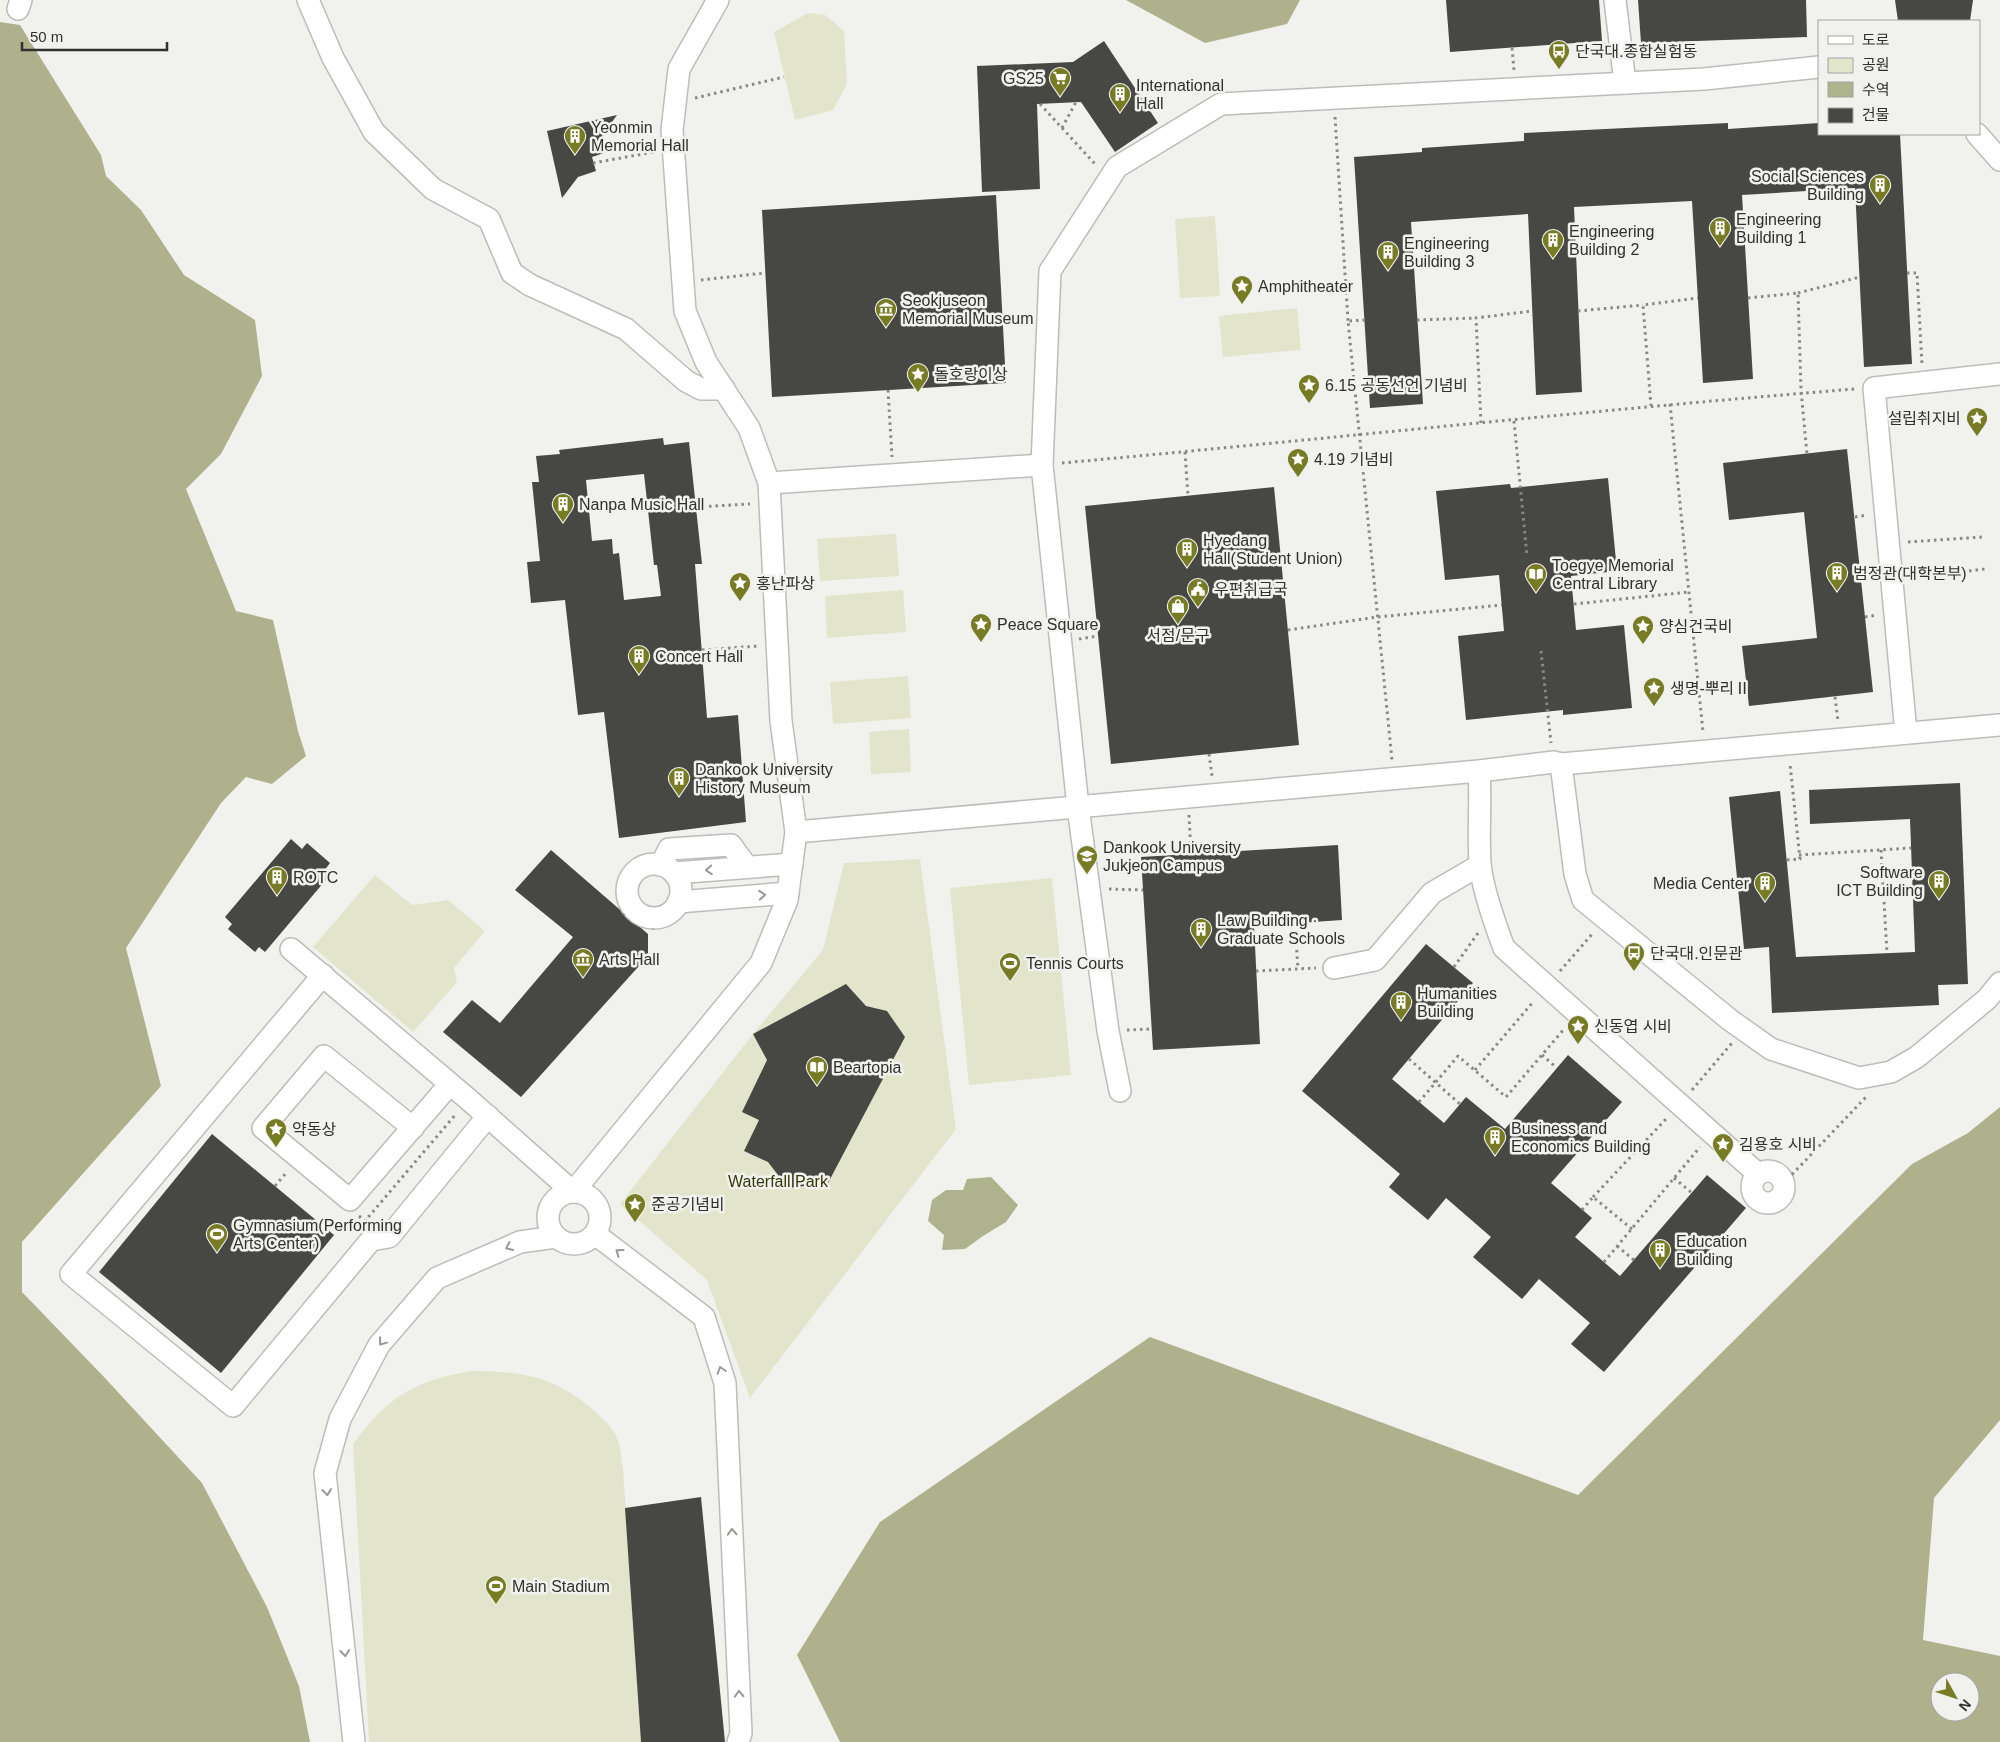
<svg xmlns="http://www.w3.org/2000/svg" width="2000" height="1742" viewBox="0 0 2000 1742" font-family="Arial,'Noto Sans KR',sans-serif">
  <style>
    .green { fill: #e2e5cb }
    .forest { fill: #aeb18c; fill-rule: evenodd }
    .water { fill: #aeb28d }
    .building { fill: #474744; fill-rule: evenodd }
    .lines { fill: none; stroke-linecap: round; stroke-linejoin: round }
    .minor-casing { stroke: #bcbcb9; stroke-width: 24 }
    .path { stroke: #888986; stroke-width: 3; stroke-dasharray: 2.5 4; stroke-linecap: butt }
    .minor { stroke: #fff; stroke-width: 21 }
    .oneway { stroke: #989896 }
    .labels { text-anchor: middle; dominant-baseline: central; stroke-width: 5; stroke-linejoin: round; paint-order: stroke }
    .poi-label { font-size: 16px; fill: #30302e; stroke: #f1f2ee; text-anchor: start }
    .park-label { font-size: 16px; fill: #353708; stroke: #f1f2ee }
  </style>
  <rect width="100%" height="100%" fill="#f1f2ee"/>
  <!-- green -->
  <g class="green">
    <polygon points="808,13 825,15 844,31 847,84 833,110 795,120 774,32"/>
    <polygon points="1215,216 1220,296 1180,298 1175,219"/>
    <polygon points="1297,308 1301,350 1223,357 1219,316"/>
    <polygon points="896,534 899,576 820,581 817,539"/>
    <polygon points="903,590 906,632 827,638 825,596"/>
    <polygon points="908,676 911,718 833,724 830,682"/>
    <polygon points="909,729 911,772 871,774 869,732"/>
    <polygon points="920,859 956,1129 750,1398 707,1280 620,1204 753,1034 823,950 844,863"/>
    <polygon points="375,875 412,905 448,900 485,931 454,968 457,982 413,1032 313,947"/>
    <polygon points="1052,878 1071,1075 969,1085 950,888"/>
    <path d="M471 1371C520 1371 554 1376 592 1409 601 1417 613 1427 617 1438 621 1447 621 1459 623 1469L641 1742H369L353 1444C388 1397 413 1381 471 1371Z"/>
  </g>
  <!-- forest -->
  <g class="forest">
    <polygon points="1126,0 1300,0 1287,24 1205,43"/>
    <polygon points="0,22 20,25 101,155 106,176 141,210 184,275 255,320 262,376 221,454 186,489 236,611 273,620 298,731 306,756 272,784 246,777 221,803 126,948 161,1086 22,1242 22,1292 104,1377 202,1483 267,1607 299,1686 310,1742 0,1742"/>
    <path d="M2000 1107V1420L1934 1498 1923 1640 2000 1656V1742H840L797 1655 880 1522 1150 1337 1578 1495 1912 1164 1968 1133ZM1940 1682H1970V1712H1940Z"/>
  </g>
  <!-- water -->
  <polygon class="water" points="991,1177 1018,1205 1006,1222 983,1236 965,1249 942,1250 944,1235 928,1221 932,1200 946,1190 963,1190 967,1179"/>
  <!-- building -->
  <g class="building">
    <polygon points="1446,0 1599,0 1602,41 1450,52"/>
    <polygon points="1638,0 1806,0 1807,37 1641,43"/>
    <polygon points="1895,0 1973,0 1970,21 1898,21"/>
    <polygon points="1104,41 1158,123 1115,152 1081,102 1037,104 1040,189 982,192 977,66 1073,62"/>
    <polygon points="617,115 600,139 604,153 592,157 596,171 578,177 562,198 547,131"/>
    <polygon points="1728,123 1728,129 1819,123 1819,134 1900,134 1912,364 1864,367 1855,188 1742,195 1753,379 1703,383 1692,201 1574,207 1582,392 1536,395 1528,214 1411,222 1423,404 1370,408 1354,157 1422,152 1422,148 1524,141 1524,133"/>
    <polygon points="996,195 1006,383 772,397 762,210"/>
    <path d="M663 438 664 445 689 442 702 564H695L707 718 738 715 746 822 619 838 604 712 578 715 565 600 531 603 527 562 540 561 532 482H539L536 456 560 454 559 450ZM644 474 654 565H657L661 596 624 600 619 553 613 554 612 539 592 541 586 480Z"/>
    <polygon points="1847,449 1873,692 1749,706 1742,646 1817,638 1804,512 1729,520 1723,463"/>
    <polygon points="1608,478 1617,571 1571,576 1576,630 1624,625 1632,708 1563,715 1563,710 1466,720 1458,636 1504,631 1499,575 1445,580 1436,491 1510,484 1511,488"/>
    <polygon points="1274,487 1299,745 1111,764 1085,506"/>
    <polygon points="1960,783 1968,984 1938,985 1939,1005 1772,1013 1769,947 1744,949 1729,797 1780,791 1796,957 1915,952 1910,819 1810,824 1809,790"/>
    <polygon points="291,839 302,849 307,843 330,863 324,871 330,875 265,952 259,947 255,952 228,929 232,924 225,917"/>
    <polygon points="1338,845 1342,920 1254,926 1260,1044 1153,1050 1141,857"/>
    <polygon points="551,850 648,934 648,956 521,1097 443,1032 472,1000 500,1023 573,937 515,890"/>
    <polygon points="1426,944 1473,983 1392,1079 1444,1123 1466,1097 1505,1129 1568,1055 1622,1102 1551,1183 1592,1218 1575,1237 1620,1276 1707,1175 1746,1208 1604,1372 1571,1344 1590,1323 1539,1279 1522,1299 1473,1257 1491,1237 1446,1198 1428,1220 1389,1187 1400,1174 1302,1091"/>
    <polygon points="846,984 866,1006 887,1011 905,1037 828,1183 788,1188 768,1162 744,1151 759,1120 742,1112 767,1060 753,1034"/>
    <polygon points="212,1134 334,1235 221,1373 99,1272"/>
    <polygon points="701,1497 725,1742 641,1742 625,1508"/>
  </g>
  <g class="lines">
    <!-- minor casing -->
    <g class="minor-casing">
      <g id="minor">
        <polyline points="308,0 333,58 374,132 433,189 489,219 512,273 530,285 626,329 686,381 701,389 724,389"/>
        <polyline points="1615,0 1625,83"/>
        <polyline points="18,9 21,0"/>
        <polyline points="1977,134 2000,160"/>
        <polyline points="769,483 1042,465"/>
        <polyline points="1906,733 1874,388 2000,374"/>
        <polyline points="1561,764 1575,874 1583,900 1730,1020 1771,1049 1859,1078 1891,1072 1917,1057 1987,999 2000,983"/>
        <path d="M1479 771C1481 802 1478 833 1480 863 1482 888 1495 924 1504 948L1758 1174"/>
        <polyline points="796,832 1479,771 1554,762 1561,764 2000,725"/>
        <circle cx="654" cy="891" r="27"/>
        <polyline points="661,865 669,849 731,845 747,867"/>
        <polyline points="674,873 792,864"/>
        <polyline points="678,902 788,893"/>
        <polyline points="291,949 468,1099 573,1192 761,963 787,900 796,832 781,721 769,483 749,428 706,362 685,311 672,130 679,69 718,0"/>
        <polyline points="1334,968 1375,960 1432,893 1480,865"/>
        <polyline points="323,975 71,1274 233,1406 371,1240 389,1237 488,1116"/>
        <polyline points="1120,1091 1108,1031 1078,807 1042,465 1050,271 1117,167 1221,104 1704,79 1819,67"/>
        <path d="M413 1128 324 1056 263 1128 350 1200C384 1161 417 1122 450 1084"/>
        <circle cx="1768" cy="1187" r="16"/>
        <circle cx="574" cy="1218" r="26"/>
        <polyline points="595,1234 704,1317 725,1383 741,1733 738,1742"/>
        <polyline points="354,1742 325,1473 340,1419 379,1345 437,1278 520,1242 556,1237"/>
      </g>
    </g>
    <!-- path -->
    <g class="path">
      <polyline points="1512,48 1514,70"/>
      <polyline points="695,98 784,77"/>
      <polyline points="1040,104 1095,164"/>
      <polyline points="1335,117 1348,321"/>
      <polyline points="1062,128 1076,102"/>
      <polyline points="593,163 654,152"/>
      <polyline points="1907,273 1917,273 1922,365"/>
      <polyline points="701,280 765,273"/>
      <polyline points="1798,293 1860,277"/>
      <polyline points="1748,298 1798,293 1801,390 1807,454"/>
      <polyline points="1578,311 1643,305"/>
      <polyline points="1365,320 1348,321 1392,760"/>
      <polyline points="1417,320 1476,318"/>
      <polyline points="888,390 892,457"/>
      <polyline points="1670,404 1703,732"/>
      <polyline points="1651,406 1643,305 1698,298"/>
      <polyline points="1514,421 1527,556"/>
      <polyline points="1481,423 1476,318 1532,311"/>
      <polyline points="1185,452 1188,496"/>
      <path d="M1062 463C1327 439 1591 410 1855 389"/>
      <polyline points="696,507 750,504"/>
      <polyline points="1855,517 1867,515"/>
      <polyline points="1908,542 1982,537"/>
      <polyline points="1911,578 1985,569"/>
      <polyline points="1574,604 1689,592"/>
      <polyline points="1865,617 1877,615"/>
      <polyline points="1288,630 1377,617 1502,605"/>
      <polyline points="1079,639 1098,636"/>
      <polyline points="702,650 759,646"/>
      <polyline points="1541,651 1551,743"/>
      <polyline points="1835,697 1838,721"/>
      <polyline points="1209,754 1212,776"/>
      <polyline points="742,771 769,769"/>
      <polyline points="1189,815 1191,854"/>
      <polyline points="1881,850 1887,953"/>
      <polyline points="1799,855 1911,848"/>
      <polyline points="1787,860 1800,859 1790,764"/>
      <polyline points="1109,889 1143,890"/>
      <polyline points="623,913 653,928 669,919"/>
      <polyline points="1295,924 1298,969"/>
      <polyline points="1454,967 1478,933"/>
      <polyline points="1256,971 1316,968"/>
      <polyline points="1560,971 1593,933"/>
      <polyline points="1127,1030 1151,1029"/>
      <polyline points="1542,1055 1557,1068"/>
      <polyline points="1409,1059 1460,1104"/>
      <polyline points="1475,1070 1534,1001"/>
      <polyline points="1692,1090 1732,1043"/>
      <polyline points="1419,1102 1458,1056 1506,1097 1565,1028"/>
      <polyline points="1674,1178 1692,1193"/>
      <polyline points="1783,1184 1866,1097"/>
      <polyline points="275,1186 286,1173"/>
      <polyline points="1593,1197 1666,1119"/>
      <polyline points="1582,1210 1593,1197 1632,1229"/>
      <polyline points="359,1216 365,1221 456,1114"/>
      <polyline points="1617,1246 1634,1260"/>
      <polyline points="1604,1262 1700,1147"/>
    </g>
    <!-- minor -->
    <use href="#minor" class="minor"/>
  </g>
  <!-- one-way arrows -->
  <defs><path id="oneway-chevron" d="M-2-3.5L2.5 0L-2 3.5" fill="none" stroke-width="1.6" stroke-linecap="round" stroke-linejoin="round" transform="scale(1.25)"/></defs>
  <g class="oneway">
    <use href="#oneway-chevron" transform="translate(709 870) rotate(176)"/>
    <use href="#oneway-chevron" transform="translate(762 895) rotate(-5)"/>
    <use href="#oneway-chevron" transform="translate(509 1247) rotate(156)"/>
    <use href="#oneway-chevron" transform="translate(619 1252) rotate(-144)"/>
    <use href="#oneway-chevron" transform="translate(382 1342) rotate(127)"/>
    <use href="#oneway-chevron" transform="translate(721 1370) rotate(-108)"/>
    <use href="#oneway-chevron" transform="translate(327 1492) rotate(84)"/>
    <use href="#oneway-chevron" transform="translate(732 1532) rotate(-93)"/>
    <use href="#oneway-chevron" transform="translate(345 1653) rotate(84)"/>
    <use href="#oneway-chevron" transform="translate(739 1694) rotate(-93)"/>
  </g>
  <!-- icons -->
  <defs>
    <g id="bus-pin" transform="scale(1.125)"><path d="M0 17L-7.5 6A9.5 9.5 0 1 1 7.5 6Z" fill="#777b24" stroke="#f1f2ee"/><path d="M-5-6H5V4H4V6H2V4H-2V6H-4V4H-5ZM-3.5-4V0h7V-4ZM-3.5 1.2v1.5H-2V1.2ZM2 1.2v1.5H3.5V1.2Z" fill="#fff"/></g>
    <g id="supermarket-pin" transform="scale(1.125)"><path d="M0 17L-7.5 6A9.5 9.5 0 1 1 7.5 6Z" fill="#777b24" stroke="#f1f2ee"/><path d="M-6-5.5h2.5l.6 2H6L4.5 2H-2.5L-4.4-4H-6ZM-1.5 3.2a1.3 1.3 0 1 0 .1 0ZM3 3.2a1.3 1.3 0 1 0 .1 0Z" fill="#fff"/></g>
    <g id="building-pin" transform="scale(1.125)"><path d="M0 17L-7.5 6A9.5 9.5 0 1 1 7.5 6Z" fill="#777b24" stroke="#f1f2ee"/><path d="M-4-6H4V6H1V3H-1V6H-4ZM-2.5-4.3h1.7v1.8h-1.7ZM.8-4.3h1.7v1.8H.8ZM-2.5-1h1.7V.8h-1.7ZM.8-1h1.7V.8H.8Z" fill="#fff"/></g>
    <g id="sight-pin" transform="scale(1.125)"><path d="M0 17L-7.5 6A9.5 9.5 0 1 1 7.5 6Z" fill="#777b24" stroke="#f1f2ee"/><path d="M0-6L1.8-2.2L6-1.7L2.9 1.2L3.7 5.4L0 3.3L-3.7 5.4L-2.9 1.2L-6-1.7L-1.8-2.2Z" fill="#fff"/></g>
    <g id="museum-pin" transform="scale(1.125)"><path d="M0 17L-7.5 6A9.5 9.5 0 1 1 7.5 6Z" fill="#777b24" stroke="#f1f2ee"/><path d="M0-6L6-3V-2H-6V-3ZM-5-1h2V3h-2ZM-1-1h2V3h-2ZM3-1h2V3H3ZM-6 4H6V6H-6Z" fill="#fff"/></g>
    <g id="library-pin" transform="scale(1.125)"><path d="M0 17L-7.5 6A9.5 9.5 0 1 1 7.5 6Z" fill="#777b24" stroke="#f1f2ee"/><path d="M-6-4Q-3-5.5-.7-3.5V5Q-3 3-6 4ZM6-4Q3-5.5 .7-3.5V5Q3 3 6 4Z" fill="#fff"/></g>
    <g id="civic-pin" transform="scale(1.125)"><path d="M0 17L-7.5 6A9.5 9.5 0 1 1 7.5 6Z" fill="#777b24" stroke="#f1f2ee"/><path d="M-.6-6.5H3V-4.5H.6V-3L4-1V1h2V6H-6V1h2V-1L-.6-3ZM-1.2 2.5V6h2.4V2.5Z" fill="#fff"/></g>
    <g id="shop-pin" transform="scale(1.125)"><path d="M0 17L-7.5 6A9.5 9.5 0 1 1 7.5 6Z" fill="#777b24" stroke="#f1f2ee"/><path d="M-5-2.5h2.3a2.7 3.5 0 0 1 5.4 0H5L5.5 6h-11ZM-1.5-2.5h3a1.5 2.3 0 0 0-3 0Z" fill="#fff"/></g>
    <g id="university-pin" transform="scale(1.125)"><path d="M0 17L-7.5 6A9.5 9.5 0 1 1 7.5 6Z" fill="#777b24" stroke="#f1f2ee"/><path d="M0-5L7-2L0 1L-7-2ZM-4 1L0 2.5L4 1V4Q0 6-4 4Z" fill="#fff"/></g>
    <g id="stadium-pin" transform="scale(1.125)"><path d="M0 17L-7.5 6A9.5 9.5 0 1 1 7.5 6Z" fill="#777b24" stroke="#f1f2ee"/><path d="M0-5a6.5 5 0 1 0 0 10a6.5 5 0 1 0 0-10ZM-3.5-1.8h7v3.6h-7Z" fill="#fff"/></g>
  </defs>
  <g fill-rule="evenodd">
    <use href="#bus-pin" x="1559" y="51"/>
    <use href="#supermarket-pin" x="1060" y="78"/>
    <use href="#building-pin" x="1120" y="94"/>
    <use href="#building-pin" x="575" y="136"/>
    <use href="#building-pin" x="1880" y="185"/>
    <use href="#building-pin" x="1720" y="228"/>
    <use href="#building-pin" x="1553" y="240"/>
    <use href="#building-pin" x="1388" y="252"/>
    <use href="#sight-pin" x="1242" y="286"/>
    <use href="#museum-pin" x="886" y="309"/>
    <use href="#sight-pin" x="918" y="374"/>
    <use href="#sight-pin" x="1309" y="385"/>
    <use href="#sight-pin" x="1977" y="418"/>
    <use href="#sight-pin" x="1298" y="459"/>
    <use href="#building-pin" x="563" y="504"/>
    <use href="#building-pin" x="1187" y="549"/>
    <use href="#building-pin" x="1837" y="573"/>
    <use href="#library-pin" x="1536" y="574"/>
    <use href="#sight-pin" x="740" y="583"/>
    <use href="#civic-pin" x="1198" y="589"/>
    <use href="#shop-pin" x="1178" y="606"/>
    <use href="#sight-pin" x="981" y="624"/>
    <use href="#sight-pin" x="1643" y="626"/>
    <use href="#building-pin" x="639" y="656"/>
    <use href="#sight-pin" x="1654" y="688"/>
    <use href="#building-pin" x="679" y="778"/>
    <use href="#university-pin" x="1087" y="856"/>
    <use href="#building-pin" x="277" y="877"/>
    <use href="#building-pin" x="1939" y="881"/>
    <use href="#building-pin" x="1765" y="883"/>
    <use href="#building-pin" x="1201" y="929"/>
    <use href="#bus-pin" x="1634" y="953"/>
    <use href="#museum-pin" x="583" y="959"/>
    <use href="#stadium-pin" x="1010" y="963"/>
    <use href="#building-pin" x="1401" y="1002"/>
    <use href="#sight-pin" x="1578" y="1026"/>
    <use href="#library-pin" x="817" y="1067"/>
    <use href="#sight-pin" x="276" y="1129"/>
    <use href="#building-pin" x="1495" y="1137"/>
    <use href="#sight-pin" x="1723" y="1144"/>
    <use href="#sight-pin" x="635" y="1204"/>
    <use href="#stadium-pin" x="217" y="1234"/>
    <use href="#building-pin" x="1660" y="1250"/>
    <use href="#stadium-pin" x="496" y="1586"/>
  </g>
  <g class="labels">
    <!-- poi labels -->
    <g class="poi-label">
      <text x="1575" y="51">단국대.종합실험동</text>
      <text x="1044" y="78" text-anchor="end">GS25</text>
      <text x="1136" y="85">International<tspan x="1136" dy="18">Hall</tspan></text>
      <text x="591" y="127">Yeonmin<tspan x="591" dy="18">Memorial Hall</tspan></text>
      <text x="1864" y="176" text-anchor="end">Social Sciences<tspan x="1864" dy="18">Building</tspan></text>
      <text x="1736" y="219">Engineering<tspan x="1736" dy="18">Building 1</tspan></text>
      <text x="1569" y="231">Engineering<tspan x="1569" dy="18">Building 2</tspan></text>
      <text x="1404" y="243">Engineering<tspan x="1404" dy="18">Building 3</tspan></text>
      <text x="1258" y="286">Amphitheater</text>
      <text x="902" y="300">Seokjuseon<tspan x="902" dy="18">Memorial Museum</tspan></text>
      <text x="934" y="374">돌호랑이상</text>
      <text x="1325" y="385">6.15 공동선언 기념비</text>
      <text x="1961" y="418" text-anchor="end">설립취지비</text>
      <text x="1314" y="459">4.19 기념비</text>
      <text x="579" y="504">Nanpa Music Hall</text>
      <text x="1203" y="540">Hyedang<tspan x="1203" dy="18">Hall(Student Union)</tspan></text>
      <text x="1552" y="565">Toegye Memorial<tspan x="1552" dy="18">Central Library</tspan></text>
      <text x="1853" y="573">범정관(대학본부)</text>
      <text x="756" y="583">홍난파상</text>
      <text x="1214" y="589">우편취급국</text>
      <text x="997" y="624">Peace Square</text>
      <text x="1659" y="626">양심건국비</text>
      <text x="1178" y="635" text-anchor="middle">서점/문구</text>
      <text x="655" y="656">Concert Hall</text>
      <text x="1670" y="688">생명-뿌리Ⅱ</text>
      <text x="695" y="769">Dankook University<tspan x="695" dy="18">History Museum</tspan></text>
      <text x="1103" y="847">Dankook University<tspan x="1103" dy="18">Jukjeon Campus</tspan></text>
      <text x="1923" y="872" text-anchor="end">Software<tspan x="1923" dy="18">ICT Building</tspan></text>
      <text x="293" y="877">ROTC</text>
      <text x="1749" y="883" text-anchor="end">Media Center</text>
      <text x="1217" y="920">Law Building ·<tspan x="1217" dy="18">Graduate Schools</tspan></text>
      <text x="1650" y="953">단국대.인문관</text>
      <text x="599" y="959">Arts Hall</text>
      <text x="1026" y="963">Tennis Courts</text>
      <text x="1417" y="993">Humanities<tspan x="1417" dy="18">Building</tspan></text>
      <text x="1594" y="1026">신동엽 시비</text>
      <text x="833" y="1067">Beartopia</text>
      <text x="1511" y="1128">Business and<tspan x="1511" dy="18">Economics Building</tspan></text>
      <text x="292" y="1129">약동상</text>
      <text x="1739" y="1144">김용호 시비</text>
      <text x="651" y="1204">준공기념비</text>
      <text x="233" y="1225">Gymnasium(Performing<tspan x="233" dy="18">Arts Center)</tspan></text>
      <text x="1676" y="1241">Education<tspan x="1676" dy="18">Building</tspan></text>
      <text x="512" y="1586">Main Stadium</text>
    </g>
    <!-- park labels -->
    <g class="park-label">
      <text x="778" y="1181">Waterfall Park</text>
    </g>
  </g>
  <!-- legend -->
  <rect x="1818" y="20" width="162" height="115" fill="#f1f2ee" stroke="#a4a4a1"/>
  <rect x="1828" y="36" width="25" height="8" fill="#ffffff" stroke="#a4a4a1"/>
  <text x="1862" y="45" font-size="15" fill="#30302e">도로</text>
  <rect x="1828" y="58" width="25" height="15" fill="#e2e5cb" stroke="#a4a4a1"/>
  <text x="1862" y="70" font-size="15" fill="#30302e">공원</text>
  <rect x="1828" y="82" width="25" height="15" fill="#aeb28d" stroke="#a4a4a1"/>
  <text x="1862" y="95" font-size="15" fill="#30302e">수역</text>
  <rect x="1828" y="108" width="25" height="15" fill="#474744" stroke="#a4a4a1"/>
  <text x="1862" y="120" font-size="15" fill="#30302e">건물</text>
  <!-- north arrow -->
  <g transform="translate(1955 1697) rotate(130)"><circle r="24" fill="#f1f2ee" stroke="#a4a4a1"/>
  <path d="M0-4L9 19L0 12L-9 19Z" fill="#777b24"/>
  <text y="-8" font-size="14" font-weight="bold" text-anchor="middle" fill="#30302e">N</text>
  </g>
  <!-- scale -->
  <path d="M22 42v8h145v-8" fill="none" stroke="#30302e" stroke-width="2.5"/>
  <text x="30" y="42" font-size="15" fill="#30302e" stroke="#f1f2ee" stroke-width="4" paint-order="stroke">50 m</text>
</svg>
